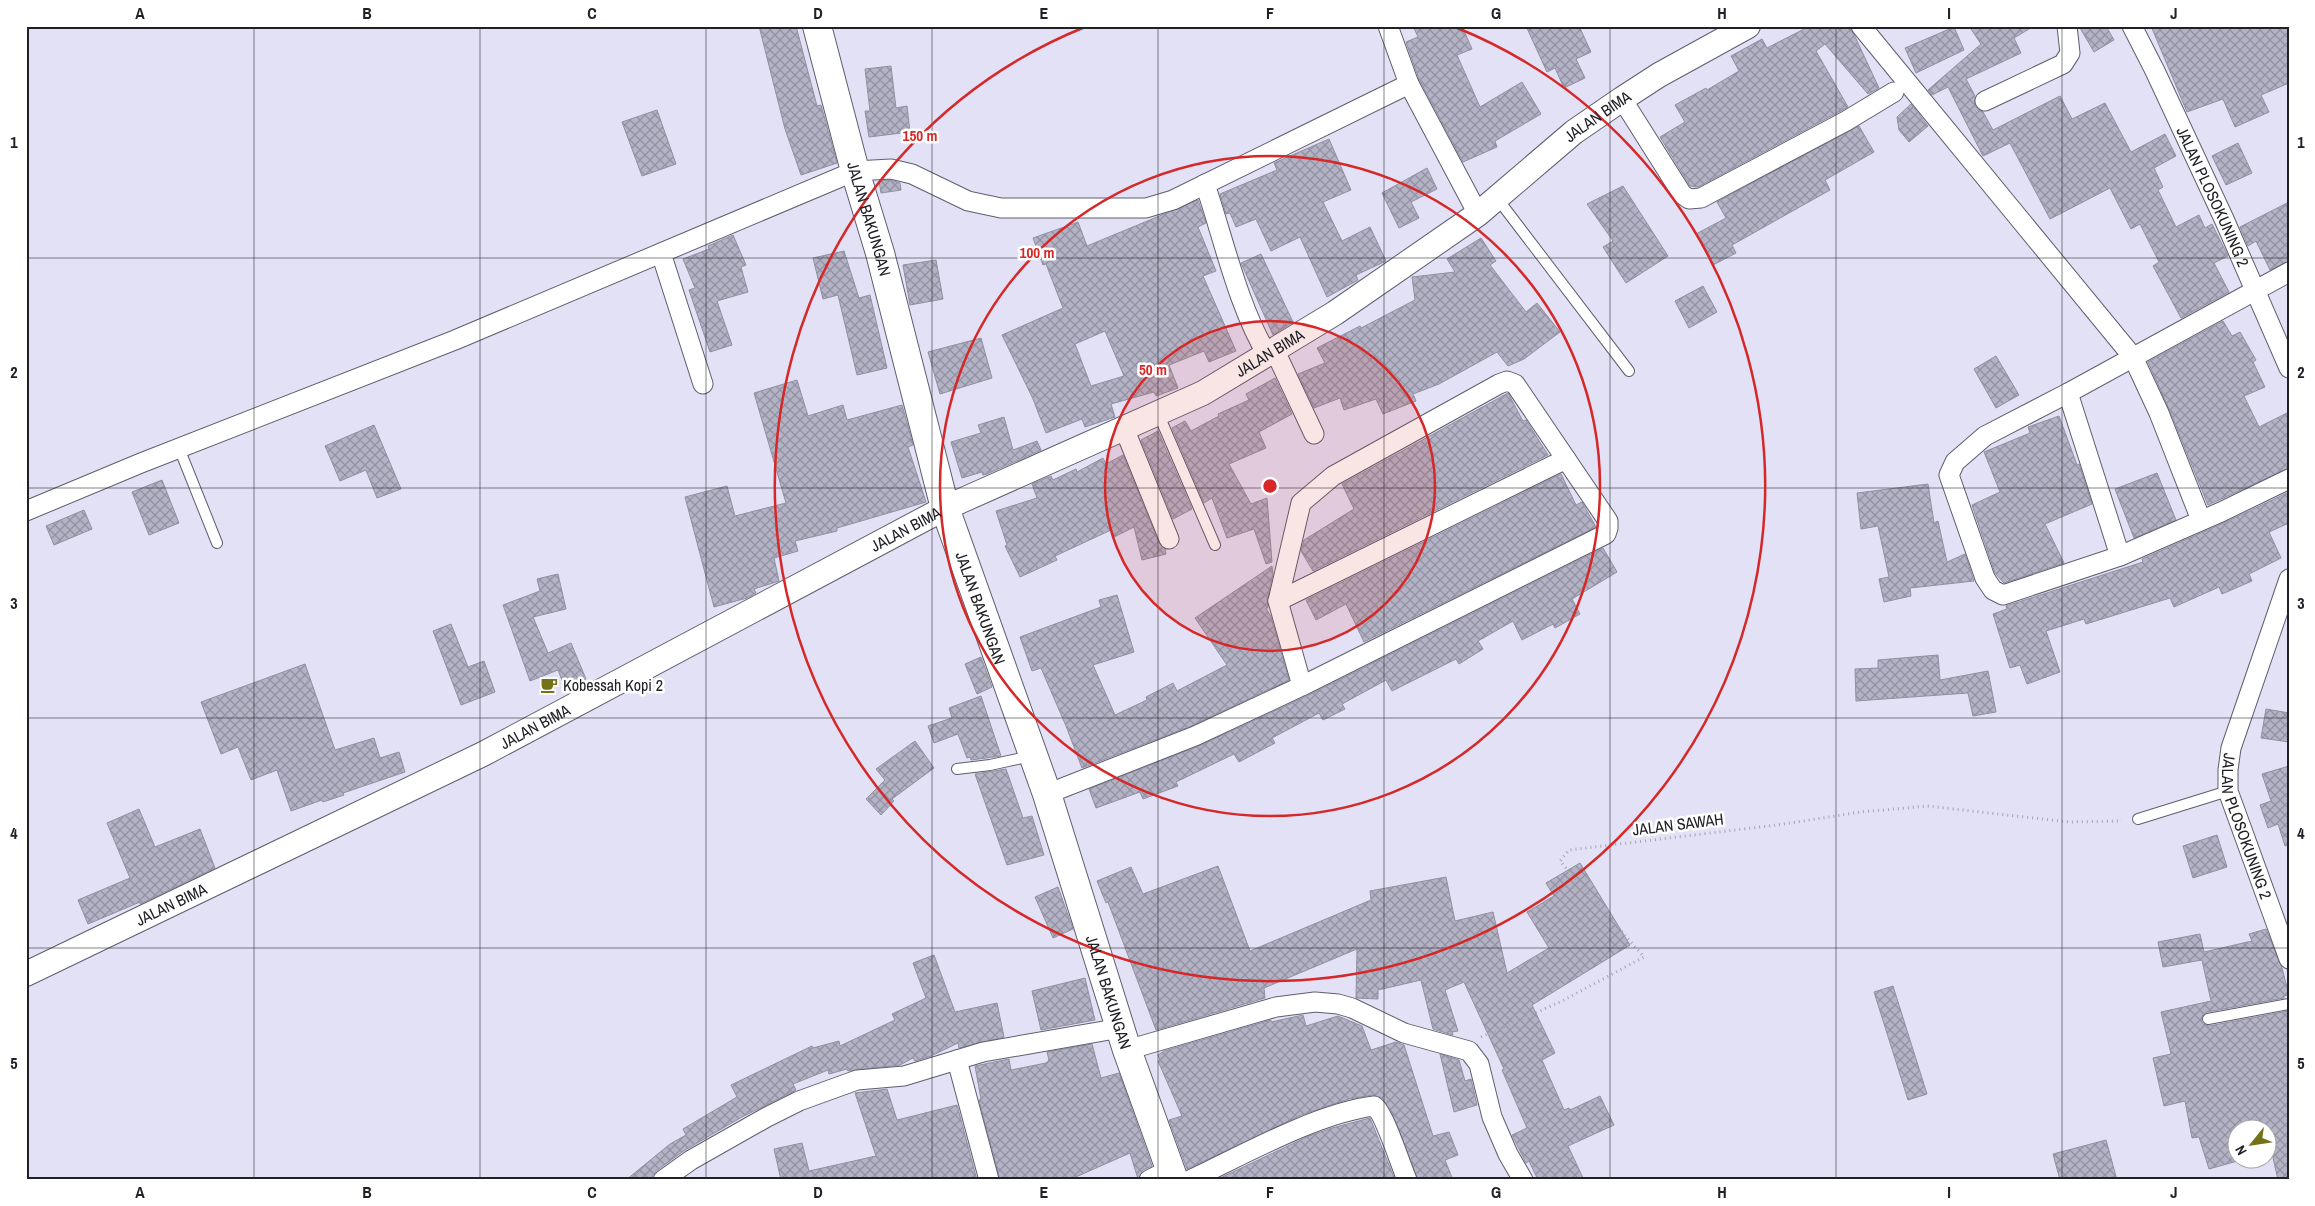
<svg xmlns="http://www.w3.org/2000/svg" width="2315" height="1206" viewBox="0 0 2315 1206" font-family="'Archivo Narrow',sans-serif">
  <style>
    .building { fill: url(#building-cross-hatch); stroke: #9190a2; fill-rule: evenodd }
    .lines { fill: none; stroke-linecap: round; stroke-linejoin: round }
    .service-casing { stroke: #5f5e6f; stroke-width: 12 }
    .minor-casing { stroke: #5f5e6f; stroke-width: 21 }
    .tertiary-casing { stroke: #5f5e6f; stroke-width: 26 }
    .secondary-casing { stroke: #5f5e6f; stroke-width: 30 }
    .path { stroke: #a5a4b4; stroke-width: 3; stroke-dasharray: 1 4; stroke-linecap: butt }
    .service { stroke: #fff; stroke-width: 10 }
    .minor { stroke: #fff; stroke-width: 19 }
    .tertiary { stroke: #fff; stroke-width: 24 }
    .secondary { stroke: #fff; stroke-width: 28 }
    .grid { fill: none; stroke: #202027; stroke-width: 1; stroke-opacity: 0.55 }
    .ring { fill: none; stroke: #d62828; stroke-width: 2.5 }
    .labels { text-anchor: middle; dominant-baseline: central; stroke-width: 5; stroke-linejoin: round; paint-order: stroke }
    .street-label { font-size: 16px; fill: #202027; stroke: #fff }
    .poi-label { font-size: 16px; fill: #202027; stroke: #fff; text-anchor: start }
    .centre { fill: #d62828; stroke: #fff; stroke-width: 2.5 }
    .ring-label { font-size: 15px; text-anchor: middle; font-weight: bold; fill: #d62828; stroke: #fff; stroke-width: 5; stroke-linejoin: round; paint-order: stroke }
    .neatline { fill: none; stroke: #202027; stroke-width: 2 }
    .grid-label { font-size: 16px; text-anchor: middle; font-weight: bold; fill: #202027 }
  </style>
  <defs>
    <pattern id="building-cross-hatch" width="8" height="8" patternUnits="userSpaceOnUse" patternTransform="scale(1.25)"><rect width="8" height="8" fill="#b4b3c6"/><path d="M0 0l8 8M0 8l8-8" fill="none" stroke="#9291a1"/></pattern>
  </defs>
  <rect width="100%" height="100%" fill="#e2e1f5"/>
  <!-- building -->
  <g class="building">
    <polygon points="759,26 796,26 817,106 821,105 837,163 801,175 785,129"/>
    <polygon points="1413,26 1462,26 1472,49 1457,55 1480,107 1522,82 1541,114 1495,141 1497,147 1463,162 1419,79 1406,42 1418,37"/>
    <polygon points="1526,26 1579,26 1591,52 1576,59 1585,78 1564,88 1555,68 1547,72"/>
    <polygon points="1810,26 1850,26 1879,88 1868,94 1825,44 1816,51 1848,107 1698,187 1690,186 1660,137 1685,122 1675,105 1706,88 1707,90 1739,71 1731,56 1762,39 1767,48"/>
    <polygon points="1969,26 2034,26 2014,38 2021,53 1966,79 1975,96 1975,106 1983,112 1993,130 2060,96 2072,119 2105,103 2131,152 2165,134 2176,156 2154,168 2163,187 2158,190 2176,227 2199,215 2205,228 2212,224 2228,256 2214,263 2229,292 2181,318 2153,266 2159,262 2140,224 2131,229 2110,188 2050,219 2010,143 1983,156 1948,87 1932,95 1928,90 1981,44"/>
    <polygon points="2079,26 2106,26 2114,40 2094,52"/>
    <polygon points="2151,26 2289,26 2289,83 2261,95 2269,112 2235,127 2223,99 2187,112"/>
    <polygon points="1954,27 1964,50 1916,73 1905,48"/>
    <polygon points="891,66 896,108 907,106 910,132 869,137 865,111 870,111 865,69"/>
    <polygon points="1911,104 1928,126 1909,142 1899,130 1897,117"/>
    <polygon points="657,110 676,164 642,176 622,122"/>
    <polygon points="1859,126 1874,152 1825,180 1830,190 1732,245 1736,253 1713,265 1696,234 1726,218 1717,202"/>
    <polygon points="1329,139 1351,190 1323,202 1342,241 1370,227 1386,261 1356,275 1358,280 1327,297 1300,237 1271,251 1256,219 1236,227 1230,213 1226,214 1220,194 1277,170 1274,163"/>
    <polygon points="2238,143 2252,173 2226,185 2212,156"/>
    <polygon points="1427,168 1437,189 1411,202 1419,218 1399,228 1382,193"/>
    <polygon points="890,180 900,183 901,190 881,193 879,181"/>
    <polygon points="1623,186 1668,256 1626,283 1603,247 1613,241 1587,204"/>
    <path d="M1198 200 1206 223 1198 227 1216 271 1203 276 1236 351 1209 362 1204 351 1169 365 1178 388 1156 396 1154 392 1111 404 1115 417 1085 427 1082 419 1046 433 1033 399 1002 335 1063 308 1046 264 1043 265 1033 238 1078 222 1087 246ZM1105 331 1124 376 1091 386 1075 344Z"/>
    <polygon points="2289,202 2289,261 2270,270 2256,241 2248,246 2240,227"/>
    <polygon points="733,235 746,265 741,267 748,292 717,301 732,345 710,352 689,290 695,288 683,259 709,249 708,246"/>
    <polygon points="1481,238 1496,261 1490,265 1526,312 1537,303 1560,332 1524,359 1508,366 1497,352 1439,384 1413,394 1416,401 1383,414 1376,399 1344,410 1340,398 1314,408 1298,374 1325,363 1317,348 1360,326 1361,328 1415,300 1412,277 1455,272 1447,259"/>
    <polygon points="844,251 859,298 870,295 887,368 857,375 838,295 823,299 813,258"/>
    <polygon points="1261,254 1293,322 1273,335 1241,263"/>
    <polygon points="936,260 943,299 910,305 903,265"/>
    <polygon points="1703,286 1717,312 1689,328 1675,301"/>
    <polygon points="2223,321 2232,336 2240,332 2256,360 2253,362 2265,387 2244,396 2259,427 2289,412 2289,468 2208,505 2169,409 2148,362"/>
    <polygon points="981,338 992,378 940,394 928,352"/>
    <polygon points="1996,356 2019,395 1996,408 1974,369"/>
    <polygon points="1275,378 1292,414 1259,432 1266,448 1229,464 1251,504 1267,498 1272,562 1266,564 1254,529 1227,538 1212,498 1204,503 1172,428 1185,421 1191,431 1219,416 1218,414 1249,400 1246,394"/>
    <polygon points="797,380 808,416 843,405 847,420 902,405 913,445 908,447 926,502 837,528 837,531 795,541 798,551 774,558 779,581 754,589 756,593 747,598 714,607 685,497 727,486 735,516 786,503 754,393"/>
    <polygon points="1508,393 1523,421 1526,420 1548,455 1313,571 1301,551 1304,540 1354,509 1342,484"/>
    <polygon points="2059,416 2077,465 2079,464 2092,504 2045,524 2064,563 2004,583 1995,573 1972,505 2000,492 1984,452 2030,433 2028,427"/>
    <polygon points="1004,417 1013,450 1037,441 1041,450 987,474 983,475 982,472 962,478 951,442 981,433 978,425"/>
    <polygon points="374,425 401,489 377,498 366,470 340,481 325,446"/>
    <polygon points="1158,431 1192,509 1173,519 1141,440"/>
    <polygon points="1123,455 1159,543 1165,549 1166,554 1142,560 1134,527 1114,537 1111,530 1055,556 1057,560 1020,577 1005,546 1007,545 996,511 1037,498 1032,484 1051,476 1053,480 1076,469 1077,472 1103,458 1106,464"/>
    <polygon points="2157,473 2176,520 2134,538 2115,489"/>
    <polygon points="1561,474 1576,505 1582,502 1596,527 1364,642 1346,604 1316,620 1306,600"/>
    <polygon points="162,480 179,523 149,535 132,492"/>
    <polygon points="1928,484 1934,523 1938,521 1947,562 1965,554 1974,581 1910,588 1911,596 1884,602 1879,579 1889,577 1878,526 1861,529 1857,493"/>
    <polygon points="2289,492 2289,523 2269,532 2281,558 2249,574 2252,581 2222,594 2219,587 2174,607 2170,598 2086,624 2084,619 2046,631 2060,672 2027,684 2020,665 2010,668 1993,614 2007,609 2006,606 2143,562 2142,559 2226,522"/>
    <polygon points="84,510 92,529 54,545 46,526"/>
    <polygon points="1603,548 1617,572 1572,599 1580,614 1555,628 1553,624 1522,640 1513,621 1478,641 1483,649 1459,664 1456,659 1392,691 1386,680 1342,704 1345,709 1323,720 1319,713 1272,738 1275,743 1239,762 1234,754 1176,782 1178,786 1143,799 1140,792 1096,808 1089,789 1199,746 1307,696"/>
    <polygon points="1272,566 1273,574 1267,600 1268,608 1266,608 1271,617 1289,680 1191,726 1082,768 1066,726 1041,668 1032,671 1020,637 1101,607 1099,600 1117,595 1134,652 1093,665 1115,715 1147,700 1146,697 1173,683 1177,691 1227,665 1195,618"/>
    <polygon points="558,574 566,609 533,617 548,653 571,643 586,679 565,688 558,670 530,681 503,605 540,591 537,579"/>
    <polygon points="451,624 468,667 484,661 495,692 461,705 433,631"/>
    <polygon points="1938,655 1940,680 1988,671 1996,712 1973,716 1968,693 1856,701 1855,669 1878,668 1878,660"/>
    <polygon points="981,657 992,687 977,694 965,664"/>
    <polygon points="305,664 335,750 374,738 380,758 399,752 405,772 343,793 344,795 323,802 322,800 291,811 277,770 251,780 238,747 221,754 201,702"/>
    <polygon points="981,696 1001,756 971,760 970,757 967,758 958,734 934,743 928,726 952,718 949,708"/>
    <polygon points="2266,709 2289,713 2289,742 2261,738"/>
    <polygon points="915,741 934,768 892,799 894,801 881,815 866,799 885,780 876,769"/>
    <polygon points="2289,766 2289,845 2285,846 2278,824 2268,828 2260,805 2271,801 2262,774"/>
    <polygon points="1006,769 1023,818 1032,816 1044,855 1007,865 975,774"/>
    <polygon points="139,809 155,847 200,829 215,868 140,904 140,902 88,924 78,900 130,878 107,823"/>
    <polygon points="2217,835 2227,867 2193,878 2183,846"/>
    <polygon points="1580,863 1630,945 1532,1005 1555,1053 1542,1060 1564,1110 1569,1108 1570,1110 1600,1096 1614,1125 1568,1146 1584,1180 1538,1180 1529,1161 1526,1163 1512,1135 1527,1128 1502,1070 1504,1069 1464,982 1445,990 1458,1031 1452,1032 1453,1035 1433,1029 1421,980 1378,990 1378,999 1356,998 1357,949 1264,988 1265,998 1156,1030 1108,902 1106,903 1097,881 1131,867 1143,894 1218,866 1250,951 1371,900 1370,891 1446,877 1455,921 1493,912 1507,973 1549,948 1527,912 1554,896 1546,883"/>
    <polygon points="1058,887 1073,929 1053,938 1035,897"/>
    <polygon points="2266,929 2282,968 2289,995 2284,996 2284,998 2207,1012 2203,1014 2201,1020 2203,1024 2209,1026 2288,1011 2289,1180 2278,1180 2272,1153 2268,1154 2268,1128 2238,1128 2238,1158 2248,1158 2209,1169 2199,1137 2192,1138 2185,1101 2164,1106 2153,1058 2171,1054 2161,1012 2211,1001 2202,960 2163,967 2158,942 2200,934 2204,952 2252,941 2249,934"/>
    <polygon points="934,955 955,1012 997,1003 1004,1037 959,1048 958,1043 931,1056 915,1061 913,1058 900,1065 848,1071 847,1069 829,1074 828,1070 793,1084 796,1090 742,1117 685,1150 656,1171 650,1180 626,1180 670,1144 686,1135 683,1129 737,1097 731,1085 812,1046 813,1048 839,1041 840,1046 895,1020 892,1014 926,998 913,963"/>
    <polygon points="1085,978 1095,1020 1041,1030 1032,991"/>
    <polygon points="1893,986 1927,1094 1908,1100 1874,992"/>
    <polygon points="1303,1015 1306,1026 1338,1016 1362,1026 1371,1050 1396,1042 1404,1045 1433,1136 1449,1132 1458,1155 1445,1160 1453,1180 1418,1180 1392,1113 1382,1098 1372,1095 1349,1099 1301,1115 1187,1169 1169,1120 1182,1116 1158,1061 1160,1061 1158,1055 1164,1051 1271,1020 1271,1022"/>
    <polygon points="1092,1044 1101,1078 1119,1073 1152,1166 1143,1170 1138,1179 1130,1153 1069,1180 1000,1180 979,1100 981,1099 975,1066 1009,1059 1011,1070 1046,1063 1049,1060 1047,1052"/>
    <polygon points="1440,1054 1459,1060 1465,1081 1471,1079 1477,1105 1454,1112"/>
    <polygon points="887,1089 897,1120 957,1105 977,1180 781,1180 774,1149 802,1143 809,1171 876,1156 855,1093"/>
    <polygon points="1370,1118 1395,1180 1216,1180 1309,1136 1332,1128"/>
    <polygon points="2106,1140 2117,1180 2060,1180 2053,1154"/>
  </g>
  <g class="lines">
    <!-- service casing -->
    <g class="service-casing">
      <g id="service">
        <polyline points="1497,198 1629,371"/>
        <polyline points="1158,413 1215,545"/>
        <polyline points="179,448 217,543"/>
        <polyline points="957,769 990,765 1031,756"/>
        <polyline points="2138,819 2228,791"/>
        <polyline points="2208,1019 2289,1004"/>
      </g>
    </g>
    <!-- minor casing -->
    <g class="minor-casing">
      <g id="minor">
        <polyline points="1388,26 1409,84 1478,214"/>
        <polyline points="1861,26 2133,357 2159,413 2201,520"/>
        <path id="s1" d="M2132 26 2155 71 2224 219 2289 368"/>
        <polyline points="1622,99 1682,194 1689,199 1701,198 1846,121 1894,92"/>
        <polyline points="1985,101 2063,64 2070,53 2067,26"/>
        <path d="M1205 184C1224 240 1238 307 1268 356"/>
        <polyline points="661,253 703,384"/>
        <polyline points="2289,272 2068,393 1985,436 1955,462 1949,475 1985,578 1993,590 2003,595 2120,556 2221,512 2289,479"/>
        <polyline points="1275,351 1314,434"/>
        <polyline points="2068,393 2120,556"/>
        <polyline points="1124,428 1169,539"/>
        <polyline points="26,511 141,463 455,340 855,171 891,169 912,174 968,201 1001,208 1146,208 1173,200 1409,84"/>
        <path id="s2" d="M2289 579 2231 748 2228 770V791L2289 959"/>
        <polyline points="1278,601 1566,459"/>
        <polyline points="1047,794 1195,736 1302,686 1606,534 1608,528 1608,521 1515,384 1507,381 1499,384 1333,476 1301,503 1278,601 1302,686"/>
        <polyline points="1127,1050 1276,1007 1315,1002 1338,1004 1352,1008 1404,1033 1469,1051 1479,1064 1492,1117 1508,1154 1523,1180"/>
        <polyline points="957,1060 989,1180"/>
        <polyline points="663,1180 691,1160 767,1117 799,1101 857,1080 904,1076 983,1052 1121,1028"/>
        <polyline points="1149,1180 1170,1169"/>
        <path d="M1190 1180C1243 1155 1317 1113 1374 1106 1384 1112 1401 1166 1407 1180"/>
      </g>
    </g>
    <!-- tertiary casing -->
    <g class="tertiary-casing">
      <g id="tertiary">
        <path id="s3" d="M26 974 483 754 945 508 1203 393 1335 313 1478 214 1574 132 1622 99 1659 75 1748 26"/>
      </g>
    </g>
    <!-- secondary casing -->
    <g class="secondary-casing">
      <g id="secondary">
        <path id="s4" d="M817 26 855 171 880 253 945 508 1047 794 1127 1050 1174 1180"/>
      </g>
    </g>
    <!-- path -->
    <polyline class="path" points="1481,1037 1560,1002 1644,957 1560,861 1569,850 1777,825 1861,812 1927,806 2069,822 2122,821"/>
    <!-- service -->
    <use href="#service" class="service"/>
    <!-- minor -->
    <use href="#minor" class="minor"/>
    <!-- tertiary -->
    <use href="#tertiary" class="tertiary"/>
    <!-- secondary -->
    <use href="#secondary" class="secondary"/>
  </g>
  <!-- grid -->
  <path class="grid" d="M254 26V1180M480 26V1180M706 26V1180M932 26V1180M1158 26V1180M1384 26V1180M1610 26V1180M1836 26V1180M2062 26V1180M26 258H2289M26 488H2289M26 718H2289M26 948H2289"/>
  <!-- distance rings -->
  <circle cx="1270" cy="486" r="165" fill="#d62828" fill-opacity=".12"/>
  <g class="ring">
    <circle cx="1270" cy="486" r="165"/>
    <circle cx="1270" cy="486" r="330"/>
    <path d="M1455 27A495 495 0 1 1 1085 27"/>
  </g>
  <!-- icons -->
  <defs>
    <g id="cafe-bare" transform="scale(1.35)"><path d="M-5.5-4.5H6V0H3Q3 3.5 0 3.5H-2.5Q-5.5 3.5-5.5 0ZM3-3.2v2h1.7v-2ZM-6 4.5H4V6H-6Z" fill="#747317" stroke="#fff" stroke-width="2.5" paint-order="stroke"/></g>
  </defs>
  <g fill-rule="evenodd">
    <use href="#cafe-bare" x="549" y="685"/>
  </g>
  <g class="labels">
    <!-- street labels -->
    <g class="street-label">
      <text stroke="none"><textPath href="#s3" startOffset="1796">JALAN BIMA</textPath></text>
      <text stroke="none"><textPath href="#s1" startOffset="189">JALAN PLOSOKUNING 2</textPath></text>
      <text stroke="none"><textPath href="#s4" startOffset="200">JALAN BAKUNGAN</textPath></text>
      <text stroke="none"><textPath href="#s3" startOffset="1391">JALAN BIMA</textPath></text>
      <text stroke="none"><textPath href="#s3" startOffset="986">JALAN BIMA</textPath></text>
      <text stroke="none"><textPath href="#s4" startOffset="605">JALAN BAKUNGAN</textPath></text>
      <text stroke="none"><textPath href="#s3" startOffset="566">JALAN BIMA</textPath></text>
      <text transform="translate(1678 824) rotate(-7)">JALAN SAWAH</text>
      <text stroke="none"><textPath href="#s2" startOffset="260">JALAN PLOSOKUNING 2</textPath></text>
      <text stroke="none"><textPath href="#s3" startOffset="161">JALAN BIMA</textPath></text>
      <text stroke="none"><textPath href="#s4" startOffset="1010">JALAN BAKUNGAN</textPath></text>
    </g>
    <!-- poi labels -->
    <g class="poi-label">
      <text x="563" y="685">Kobessah Kopi 2</text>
    </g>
  </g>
  <circle cx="1270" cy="486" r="8" class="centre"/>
  <g class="ring-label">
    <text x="920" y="141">150 m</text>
    <text x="1037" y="258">100 m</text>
    <text x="1153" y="375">50 m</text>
  </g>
  <!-- border -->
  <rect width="2315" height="1206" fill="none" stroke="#ffffff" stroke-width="55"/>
  <!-- north arrow -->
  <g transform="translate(2252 1144) rotate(240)"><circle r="24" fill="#ffffff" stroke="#a6a6a9"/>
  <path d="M0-4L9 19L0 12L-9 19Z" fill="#747317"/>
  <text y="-8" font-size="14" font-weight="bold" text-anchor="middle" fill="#202027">N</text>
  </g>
  <rect x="28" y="28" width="2260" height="1150" class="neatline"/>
  <g class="grid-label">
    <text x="140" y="19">A</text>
    <text x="367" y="19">B</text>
    <text x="592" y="19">C</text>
    <text x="818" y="19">D</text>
    <text x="1044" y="19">E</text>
    <text x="1270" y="19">F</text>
    <text x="1496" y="19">G</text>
    <text x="1722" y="19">H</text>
    <text x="1949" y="19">I</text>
    <text x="2174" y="19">J</text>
    <text x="14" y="148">1</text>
    <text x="2301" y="148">1</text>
    <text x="14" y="378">2</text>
    <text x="2301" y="378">2</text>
    <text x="14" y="609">3</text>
    <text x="2301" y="609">3</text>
    <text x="14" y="839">4</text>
    <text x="2301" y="839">4</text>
    <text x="14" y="1069">5</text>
    <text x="2301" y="1069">5</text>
    <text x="140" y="1198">A</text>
    <text x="367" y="1198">B</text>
    <text x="592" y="1198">C</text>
    <text x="818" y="1198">D</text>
    <text x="1044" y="1198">E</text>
    <text x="1270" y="1198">F</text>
    <text x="1496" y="1198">G</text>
    <text x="1722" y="1198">H</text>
    <text x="1949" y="1198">I</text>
    <text x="2174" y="1198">J</text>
  </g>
</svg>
